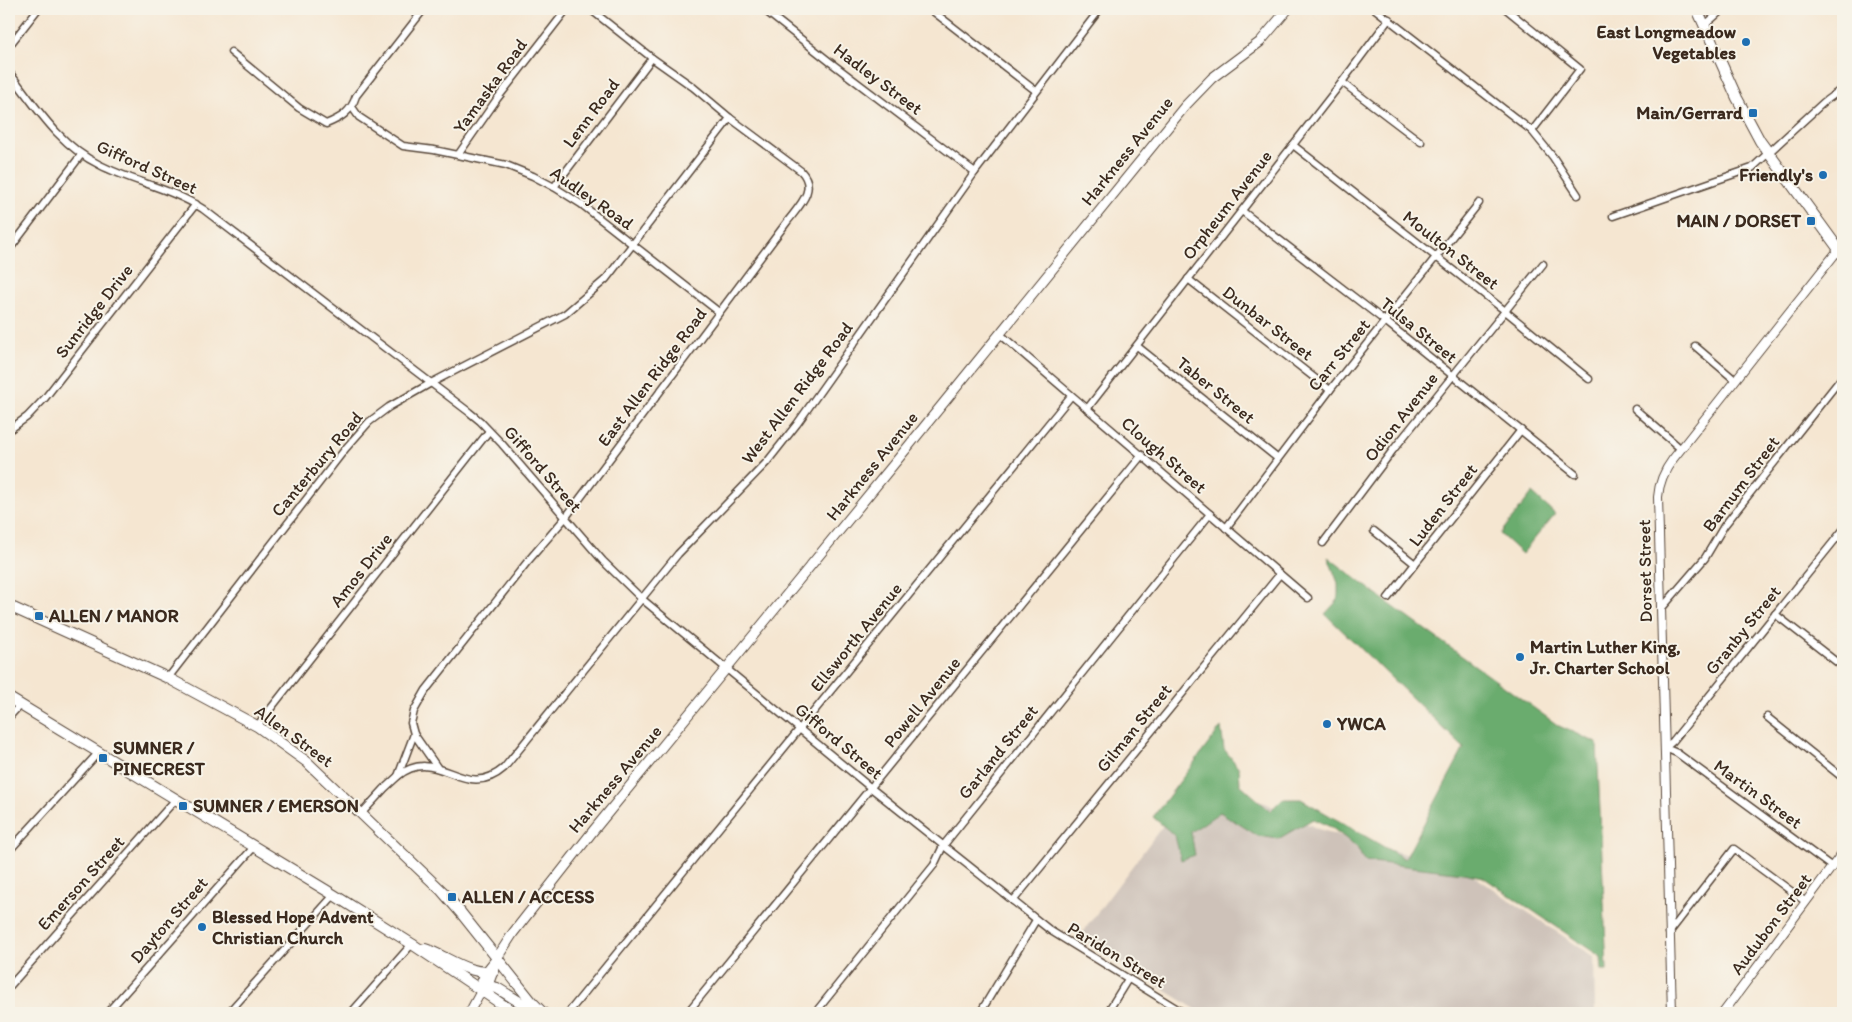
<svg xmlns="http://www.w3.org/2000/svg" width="1852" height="1022" viewBox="0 0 1852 1022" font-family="Itim,sans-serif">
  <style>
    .industrial { fill: #cec2b9 }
    .forest { fill: #6aac6e; stroke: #526b46 }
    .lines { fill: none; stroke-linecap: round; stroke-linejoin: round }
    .minor-casing { stroke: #574639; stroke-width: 9 }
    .tertiary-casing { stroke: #574639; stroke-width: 10 }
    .secondary-casing { stroke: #574639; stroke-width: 11 }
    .primary-casing { stroke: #574639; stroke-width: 12 }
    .minor { stroke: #fff; stroke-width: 6 }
    .tertiary { stroke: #fff; stroke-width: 8 }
    .secondary { stroke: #fff; stroke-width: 9 }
    .primary { stroke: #fff; stroke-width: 10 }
    .poi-dot { fill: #1f6fb2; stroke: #f7f3e8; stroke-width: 2 }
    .labels { text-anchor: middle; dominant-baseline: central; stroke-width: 4; stroke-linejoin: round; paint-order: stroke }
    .poi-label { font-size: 18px; font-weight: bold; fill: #3b2a1e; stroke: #f7f3e8; text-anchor: start }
    .street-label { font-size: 18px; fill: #3b2a1e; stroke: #f7f3e8 }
  </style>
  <rect width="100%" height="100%" fill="#f7f3e8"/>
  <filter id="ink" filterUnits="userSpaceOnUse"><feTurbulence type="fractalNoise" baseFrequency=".02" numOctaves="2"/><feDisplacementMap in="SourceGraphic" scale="10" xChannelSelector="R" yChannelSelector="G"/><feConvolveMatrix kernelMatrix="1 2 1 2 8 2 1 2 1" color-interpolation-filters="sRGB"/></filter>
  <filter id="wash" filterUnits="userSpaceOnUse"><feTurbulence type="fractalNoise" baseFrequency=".0096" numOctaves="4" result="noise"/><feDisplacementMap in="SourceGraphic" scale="20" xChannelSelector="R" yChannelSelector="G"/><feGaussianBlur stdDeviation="1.12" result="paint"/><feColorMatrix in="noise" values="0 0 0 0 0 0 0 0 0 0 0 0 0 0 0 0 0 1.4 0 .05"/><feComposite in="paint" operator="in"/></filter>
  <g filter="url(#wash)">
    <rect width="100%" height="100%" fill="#f5e6d1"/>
    <!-- industrial -->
    <polygon class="industrial" points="1203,772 1318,829 1468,872 1594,957 1595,1013 1202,1013 1079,937"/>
    <!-- forest -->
    <g class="forest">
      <polygon points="1532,493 1555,514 1522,554 1500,534"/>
      <polygon points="1328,557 1384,600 1559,726 1597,743 1607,970 1602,970 1601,957 1483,877 1463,873 1364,861 1357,847 1331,827 1313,819 1278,839 1258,836 1220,812 1191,832 1195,855 1181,860 1175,836 1153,817 1221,727 1224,749 1239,768 1240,784 1270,811 1282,799 1301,799 1405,859 1464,748 1325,614 1338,600 1338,583"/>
    </g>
  </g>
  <g filter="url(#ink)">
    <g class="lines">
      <!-- minor casing -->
      <g class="minor-casing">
        <g id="minor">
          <polyline points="763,9 830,62 975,172"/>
          <polyline points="930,9 1036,91"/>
          <polyline points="1375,9 1532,131 1553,157 1578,195"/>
          <polyline points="1506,9 1580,69 1532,131"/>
          <polyline points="1705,25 1723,9"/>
          <polyline points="9,46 38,9"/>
          <path d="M231 52 299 108 326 124C341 118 351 112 356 96L424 9"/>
          <path d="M9 72C36 107 59 145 100 165 133 182 171 188 203 209L469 412 480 421 502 444 603 561 642 599 871 788 1051 931 1184 1013"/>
          <polyline points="1342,82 1421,142"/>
          <polyline points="352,107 359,117 403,146 434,150 506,165 533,176 554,187 581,204 719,312"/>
          <polyline points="1293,145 1504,310 1589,379"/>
          <polyline points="458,155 497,99 567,9"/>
          <polyline points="554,187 652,58"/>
          <polyline points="1242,211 1385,321 1575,474"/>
          <polyline points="1613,216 1752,168 1824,102 1843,88"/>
          <polyline points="9,250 81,155"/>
          <polyline points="1188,279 1330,390"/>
          <polyline points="1000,334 1308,598"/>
          <polyline points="1137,346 1277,458"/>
          <polyline points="1695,346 1735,380"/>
          <polyline points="1087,409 1342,82 1389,19"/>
          <polyline points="1635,409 1681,449"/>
          <polyline points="9,430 27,417 45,398 196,204"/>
          <polyline points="1226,528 1330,390 1479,203"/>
          <polyline points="1374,531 1415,564"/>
          <polyline points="1323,543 1393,450 1543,264"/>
          <polyline points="1388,598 1521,430"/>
          <polyline points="1661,609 1705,558 1724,526 1843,376"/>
          <polyline points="1775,614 1843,667"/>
          <polyline points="168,678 346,448 369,422 389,407 431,383 565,314 606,279 730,118"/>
          <polyline points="9,717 20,705"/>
          <polyline points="1767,717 1843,778"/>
          <polyline points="257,726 489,431"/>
          <polyline points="414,734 437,767"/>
          <path d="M398 776C438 744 464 803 504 768L678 554 767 462 797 424 975 172 1100 9"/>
          <path d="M361 814 385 788 398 776 414 734 411 723 414 711 426 690 528 561 566 517 787 222C799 206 818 189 801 171L730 118 693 87 652 58 590 9"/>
          <polyline points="9,851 99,752"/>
          <polyline points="1832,867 1677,753 1665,748 1673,741 1843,530"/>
          <polyline points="1013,901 1280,574"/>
          <polyline points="1669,933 1734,849 1806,902"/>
          <polyline points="9,987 176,799"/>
          <polyline points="107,1013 254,847"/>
          <polyline points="228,1013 334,895"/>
          <polyline points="351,1013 412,944"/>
          <polyline points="568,1013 1071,396"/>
          <polyline points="687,1013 1142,455"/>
          <polyline points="815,1013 934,865 943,846 1210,514"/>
          <polyline points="980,1013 1036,920"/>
          <polyline points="1107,1013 1128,979"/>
          <polyline points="1842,1013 1843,1012"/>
        </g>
      </g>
      <!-- tertiary casing -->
      <g class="tertiary-casing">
        <g id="tertiary">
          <polyline points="469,1013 481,991"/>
          <path d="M1672 1013 1658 497C1659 482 1664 471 1673 459L1839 249"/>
          <polyline points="1723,1013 1843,852"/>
        </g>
      </g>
      <!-- secondary casing -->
      <g class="secondary-casing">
        <g id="secondary">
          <polyline points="481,991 482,981 486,972 497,958 513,933 593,831 898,459 1185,106 1212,78 1260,42 1288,9"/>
          <polyline points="481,991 488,985 495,966"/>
        </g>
      </g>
      <!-- primary casing -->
      <g class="primary-casing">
        <g id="primary">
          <polyline points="1697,9 1737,98 1760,141 1843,255"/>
          <polyline points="9,606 168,678 257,726 307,762 442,891 461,913 532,1002 543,1013"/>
          <polyline points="9,698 334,895 412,944 515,1013"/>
          <path d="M425 949C447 956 469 976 494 971"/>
          <polyline points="481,991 492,987 497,988 536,1012"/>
        </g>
      </g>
      <!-- minor -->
      <use href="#minor" class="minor"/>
      <!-- tertiary -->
      <use href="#tertiary" class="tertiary"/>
      <!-- secondary -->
      <use href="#secondary" class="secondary"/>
      <!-- primary -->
      <use href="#primary" class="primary"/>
    </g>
  </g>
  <!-- markers -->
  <g class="poi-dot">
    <circle cx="1746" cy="42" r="5"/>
    <rect x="1748" y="108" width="10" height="10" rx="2.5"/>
    <circle cx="1823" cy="175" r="5"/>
    <rect x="1806" y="216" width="10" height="10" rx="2.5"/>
    <rect x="34" y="611" width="10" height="10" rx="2.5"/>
    <circle cx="1520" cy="657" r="5"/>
    <circle cx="1327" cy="724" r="5"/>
    <rect x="98" y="753" width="10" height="10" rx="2.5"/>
    <rect x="178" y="801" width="10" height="10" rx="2.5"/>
    <rect x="447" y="892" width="10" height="10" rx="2.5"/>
    <circle cx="202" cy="927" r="5"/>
  </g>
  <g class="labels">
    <!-- poi labels -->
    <g class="poi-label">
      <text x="1736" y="32" text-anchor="end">East Longmeadow<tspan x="1736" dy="21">Vegetables</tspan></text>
      <text x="1743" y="113" text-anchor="end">Main/Gerrard</text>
      <text x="1813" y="175" text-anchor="end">Friendly's</text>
      <text x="1801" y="221" text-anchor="end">MAIN / DORSET</text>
      <text x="49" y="616">ALLEN / MANOR</text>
      <text x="1530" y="647">Martin Luther King,<tspan x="1530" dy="21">Jr. Charter School</tspan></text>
      <text x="1337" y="724">YWCA</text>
      <text x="113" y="748">SUMNER /<tspan x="113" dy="21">PINECREST</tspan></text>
      <text x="193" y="806">SUMNER / EMERSON</text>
      <text x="462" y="897">ALLEN / ACCESS</text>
      <text x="212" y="917">Blessed Hope Advent<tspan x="212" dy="21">Christian Church</tspan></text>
    </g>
    <!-- street labels -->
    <g class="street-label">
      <text transform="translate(878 79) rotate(37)">Hadley Street</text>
      <text transform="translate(490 86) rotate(-54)">Yamaska Road</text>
      <text transform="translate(591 113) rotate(-53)">Lenn Road</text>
      <text transform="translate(1127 151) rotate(-51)">Harkness Avenue</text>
      <text transform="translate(147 167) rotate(24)">Gifford Street</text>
      <text transform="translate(592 198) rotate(35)">Audley Road</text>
      <text transform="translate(1227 205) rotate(-52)">Orpheum Avenue</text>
      <text transform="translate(1451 250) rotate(38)">Moulton Street</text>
      <text transform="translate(94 311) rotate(-52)">Sunridge Drive</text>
      <text transform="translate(1268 323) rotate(38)">Dunbar Street</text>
      <text transform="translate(1419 330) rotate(39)">Tulsa Street</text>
      <text transform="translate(1339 355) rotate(-51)">Carr Street</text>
      <text transform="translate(652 377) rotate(-53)">East Allen Ridge Road</text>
      <text transform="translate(1216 390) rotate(39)">Taber Street</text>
      <text transform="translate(797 393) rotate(-53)">West Allen Ridge Road</text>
      <text transform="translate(1401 417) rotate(-52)">Odion Avenue</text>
      <text transform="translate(1164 455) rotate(41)">Clough Street</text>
      <text transform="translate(317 464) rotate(-50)">Canterbury Road</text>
      <text transform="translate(872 466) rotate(-51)">Harkness Avenue</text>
      <text transform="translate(543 469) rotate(49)">Gifford Street</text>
      <text transform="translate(1741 484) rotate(-53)">Barnum Street</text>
      <text transform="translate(1443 505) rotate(-52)">Luden Street</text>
      <text transform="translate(361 570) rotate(-52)">Amos Drive</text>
      <text transform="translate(1645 571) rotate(-91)">Dorset Street</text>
      <text transform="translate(1743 630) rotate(-51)">Granby Street</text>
      <text transform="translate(856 637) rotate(-51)">Ellsworth Avenue</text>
      <text transform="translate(922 702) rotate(-51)">Powell Avenue</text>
      <text transform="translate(1134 728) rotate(-51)">Gilman Street</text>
      <text transform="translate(294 736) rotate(36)">Allen Street</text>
      <text transform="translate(839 741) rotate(40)">Gifford Street</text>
      <text transform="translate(998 752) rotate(-51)">Garland Street</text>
      <text transform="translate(615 779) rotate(-50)">Harkness Avenue</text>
      <text transform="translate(1758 794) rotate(36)">Martin Street</text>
      <text transform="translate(81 883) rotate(-48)">Emerson Street</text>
      <text transform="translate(169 920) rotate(-49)">Dayton Street</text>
      <text transform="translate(1771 924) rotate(-53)">Audubon Street</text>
      <text transform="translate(1117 955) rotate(31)">Paridon Street</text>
    </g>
  </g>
  <!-- margin -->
  <rect width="1852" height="1022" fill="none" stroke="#f7f3e8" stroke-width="30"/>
</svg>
